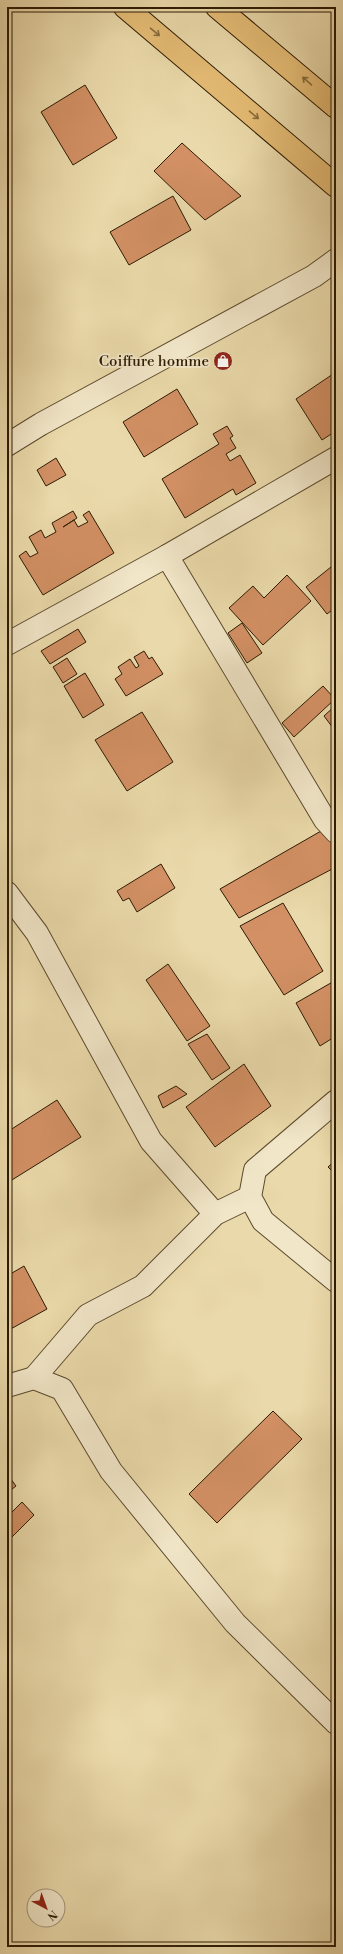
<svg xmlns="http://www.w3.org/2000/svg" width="343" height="1954" viewBox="0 0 343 1954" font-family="'Libre Bodoni',serif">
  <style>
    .building { fill: #d29064; stroke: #2c1b03 }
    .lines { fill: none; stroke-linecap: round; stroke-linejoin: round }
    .minor-casing { stroke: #5c4a2d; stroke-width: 24 }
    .primary-casing { stroke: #2c1b03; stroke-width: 24 }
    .minor { stroke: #f1e6c8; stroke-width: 22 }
    .primary { stroke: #e5bc75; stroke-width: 22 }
    .oneway { stroke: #886c3c }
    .labels { text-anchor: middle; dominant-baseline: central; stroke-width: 3.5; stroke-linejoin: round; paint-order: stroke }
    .poi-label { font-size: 15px; fill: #2c1b03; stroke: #f1e6c8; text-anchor: end }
  </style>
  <rect width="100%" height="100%" fill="#ead9aa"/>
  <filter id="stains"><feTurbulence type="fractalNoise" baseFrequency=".005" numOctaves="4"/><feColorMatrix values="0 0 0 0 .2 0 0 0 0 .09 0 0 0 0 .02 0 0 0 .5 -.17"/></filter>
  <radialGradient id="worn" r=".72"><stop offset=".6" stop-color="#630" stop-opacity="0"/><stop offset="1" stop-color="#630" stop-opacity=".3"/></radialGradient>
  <!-- building -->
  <g class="building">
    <polygon points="85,85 117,138 73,165 41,112"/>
    <polygon points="182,143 241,196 205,220 154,171"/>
    <polygon points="173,196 191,230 129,265 110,232"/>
    <polygon points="336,372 336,431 322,440 296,399"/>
    <polygon points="177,389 198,424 144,457 123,422"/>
    <polygon points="227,426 233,436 230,438 236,448 226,454 230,461 240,455 256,483 236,495 233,489 185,518 162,479 219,444 213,434"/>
    <polygon points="56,458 66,475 46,486 37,470"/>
    <polygon points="73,511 77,518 63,527 74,520 78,527 88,522 83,515 89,511 114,553 43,595 19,556 26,551 30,557 38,553 29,537 41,530 45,538 56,532 52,523"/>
    <polygon points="336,563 336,607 327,614 306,587"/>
    <polygon points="287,575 311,601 263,645 229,608 253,586 264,598"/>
    <polygon points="242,623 262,653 247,663 228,633"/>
    <polygon points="78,629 86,642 50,664 41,651"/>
    <polygon points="144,651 149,659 152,657 163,674 126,696 115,679 122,674 118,667 130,659 136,668 139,666 134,657"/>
    <polygon points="67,658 77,674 63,683 53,667"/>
    <polygon points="85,673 104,705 83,718 64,686"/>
    <polygon points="323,686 335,699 294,737 282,723"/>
    <polygon points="336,705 336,725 333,728 324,716"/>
    <polygon points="142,712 173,762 127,791 95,740"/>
    <polygon points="328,827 336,839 336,867 239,918 220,889"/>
    <polygon points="161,864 175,888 137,912 129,898 123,901 117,891"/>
    <polygon points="283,903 323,971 284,995 240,926"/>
    <polygon points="168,964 210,1026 187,1041 146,980"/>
    <polygon points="336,980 336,1036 320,1046 296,1003"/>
    <polygon points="207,1034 230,1068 212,1080 188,1044"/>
    <polygon points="244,1064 271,1106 215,1147 186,1107"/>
    <polygon points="176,1086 187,1094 163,1108 158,1096"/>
    <polygon points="57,1100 81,1137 7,1183 7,1132"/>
    <polygon points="336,1160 336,1175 328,1167"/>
    <polygon points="24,1266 47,1309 7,1331 7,1276"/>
    <polygon points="273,1411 302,1439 217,1523 189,1494"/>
    <polygon points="7,1474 16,1486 7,1493"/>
    <polygon points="22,1502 34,1515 9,1540 7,1539 7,1517"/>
  </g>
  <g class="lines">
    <!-- minor casing -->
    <g class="minor-casing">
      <g id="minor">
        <polyline points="7,445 41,424 314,276 336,260"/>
        <polyline points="167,556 325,820 336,832"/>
        <polyline points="7,644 167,556 336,458"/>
        <polyline points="7,893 37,933 151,1141 215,1214"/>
        <polyline points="336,1101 255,1170 250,1197 263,1221 336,1281"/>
        <polyline points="34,1378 88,1315 143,1286 215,1214 250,1197"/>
        <polyline points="7,1386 34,1378 62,1389 111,1471 235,1623 336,1723"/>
      </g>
    </g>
    <!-- primary casing -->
    <g class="primary-casing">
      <g id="primary">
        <polyline points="125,7 336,186"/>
        <polyline points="217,7 336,107"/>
      </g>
    </g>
    <!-- minor -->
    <use href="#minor" class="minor"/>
    <!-- primary -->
    <use href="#primary" class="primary"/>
  </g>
  <!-- one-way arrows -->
  <defs><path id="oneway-shaft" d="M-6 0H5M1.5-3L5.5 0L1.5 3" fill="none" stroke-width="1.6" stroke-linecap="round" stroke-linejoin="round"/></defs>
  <g class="oneway">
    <use href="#oneway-shaft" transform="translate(155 32) rotate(40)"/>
    <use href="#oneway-shaft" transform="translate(307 81) rotate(-139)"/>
    <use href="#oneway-shaft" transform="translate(254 115) rotate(40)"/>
  </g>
  <!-- icons -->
  <defs>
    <g id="shop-disc" transform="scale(1)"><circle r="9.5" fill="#8f2418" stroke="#f1e6c8"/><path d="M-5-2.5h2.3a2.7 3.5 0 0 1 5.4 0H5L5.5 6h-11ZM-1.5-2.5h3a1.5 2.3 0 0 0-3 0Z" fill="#fff"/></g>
  </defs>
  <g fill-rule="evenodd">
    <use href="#shop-disc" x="223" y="361"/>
  </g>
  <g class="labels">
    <!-- poi labels -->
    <g class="poi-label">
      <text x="209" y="361">Coiffure homme</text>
    </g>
  </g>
  <!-- margin -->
  <rect width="343" height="1954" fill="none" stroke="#ead9aa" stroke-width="24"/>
  <rect x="8" y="8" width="327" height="1938" fill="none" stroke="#2c1b03" stroke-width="2"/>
  <rect x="12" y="12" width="319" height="1930" fill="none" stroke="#2c1b03"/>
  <!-- north arrow -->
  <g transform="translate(46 1908) rotate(139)"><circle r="19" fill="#f1e6c8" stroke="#a29579"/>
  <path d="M0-3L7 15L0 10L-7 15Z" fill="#8f2418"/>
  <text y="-6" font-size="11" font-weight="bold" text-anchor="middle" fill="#2c1b03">N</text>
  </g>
  <rect width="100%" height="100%" filter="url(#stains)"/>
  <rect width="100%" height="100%" fill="url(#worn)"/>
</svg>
